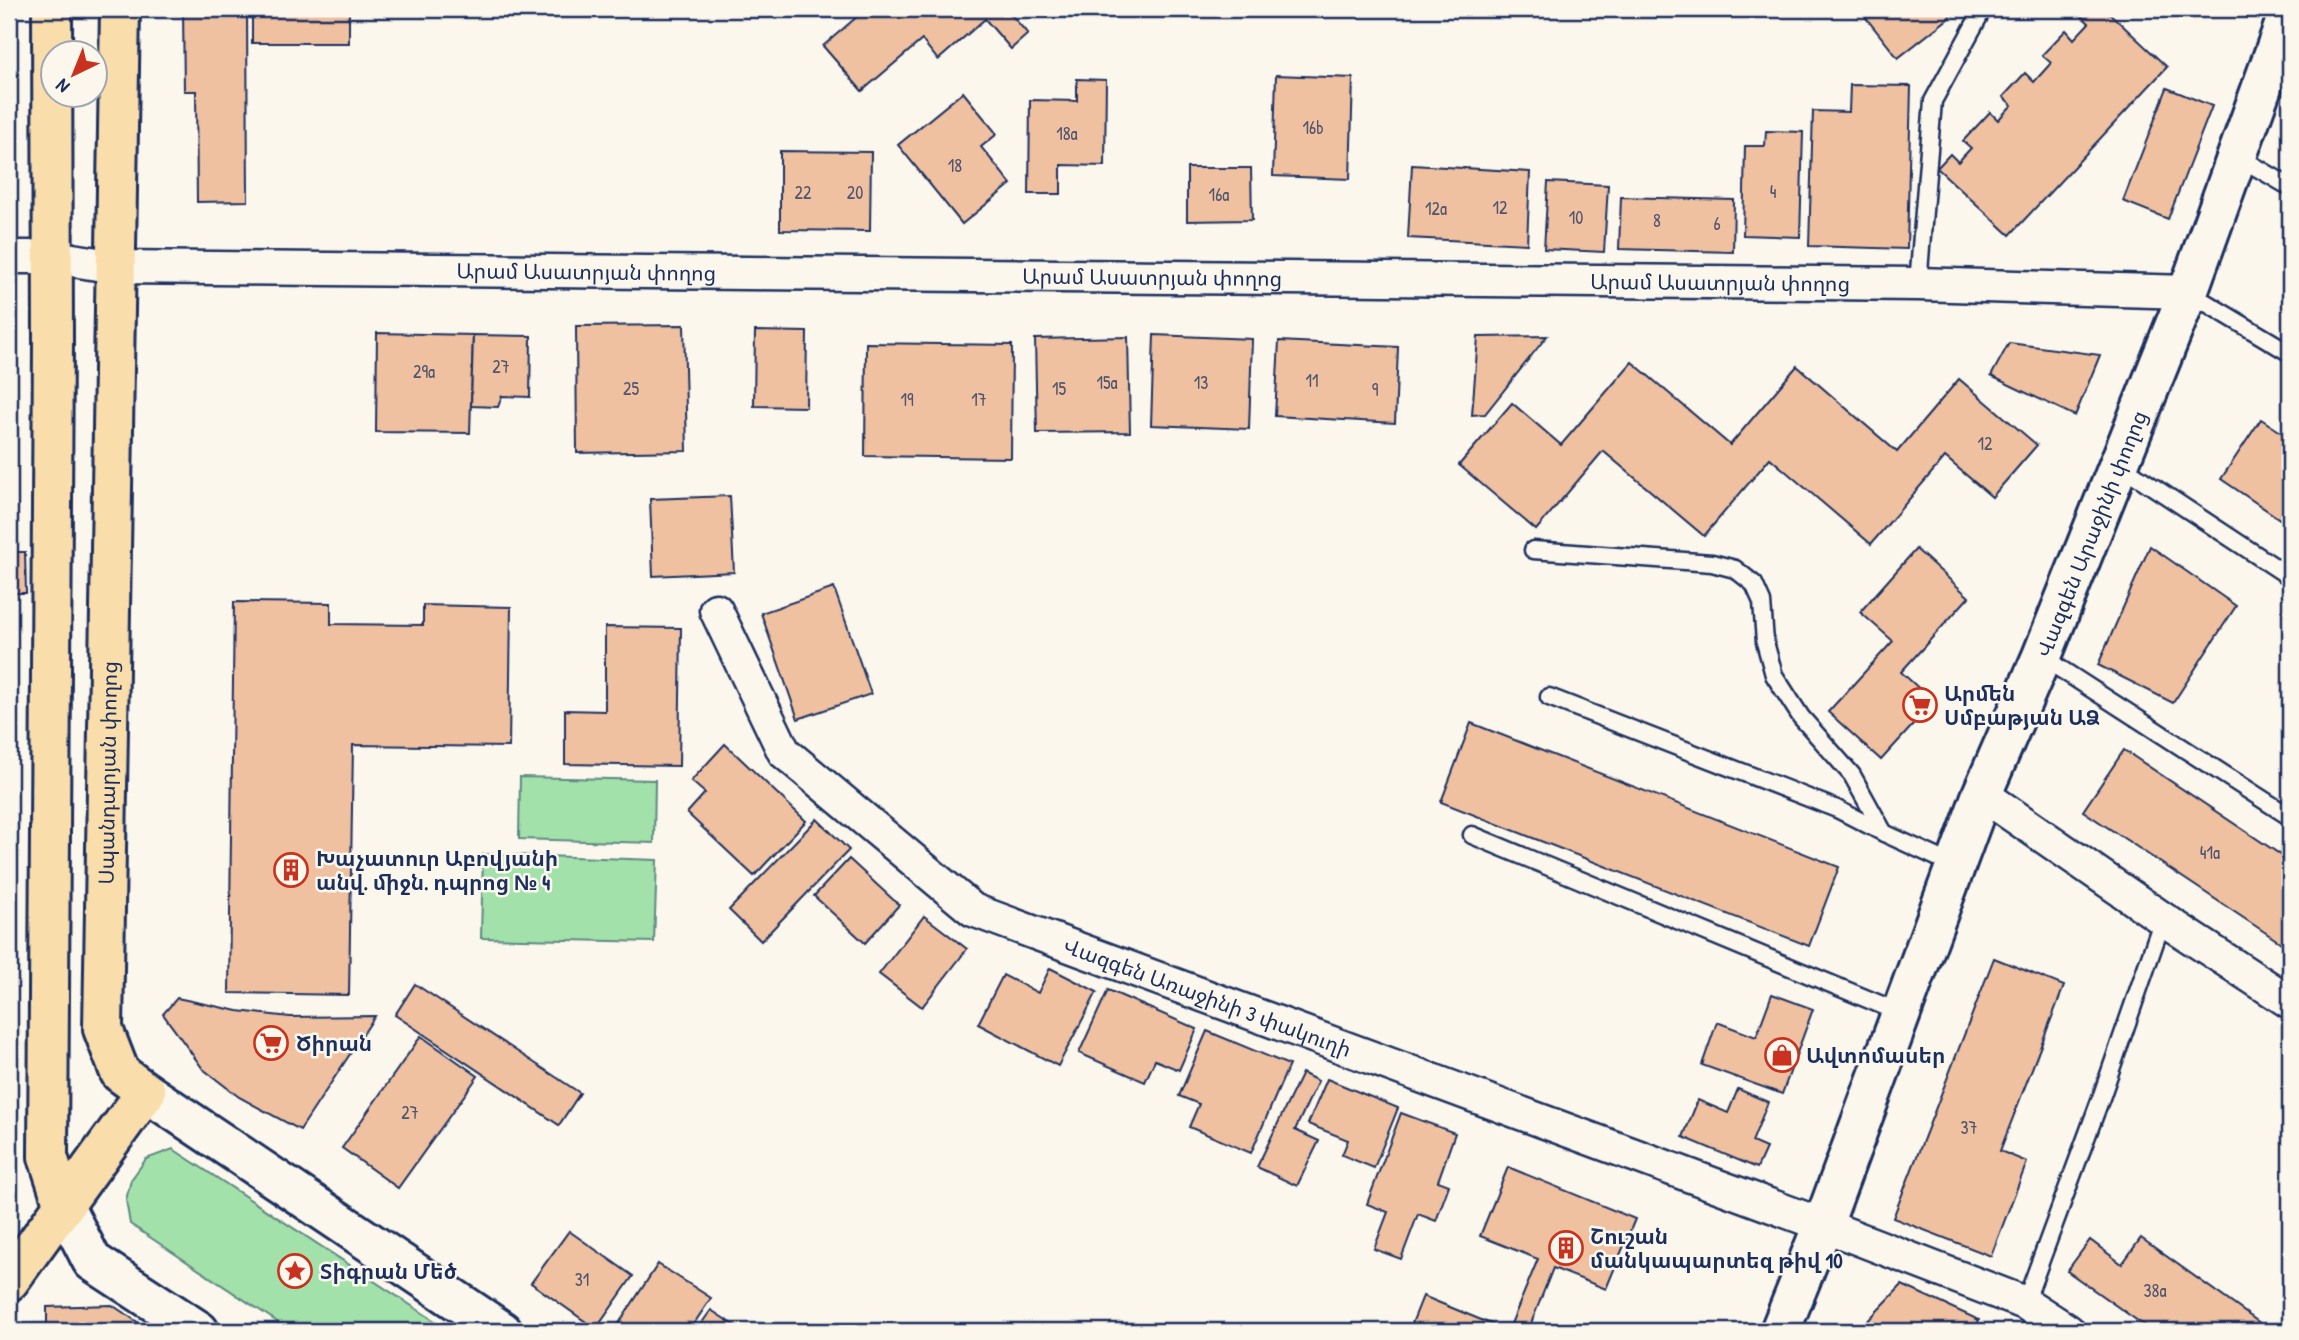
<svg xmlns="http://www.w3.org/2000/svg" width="2299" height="1340" viewBox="0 0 2299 1340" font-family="'Patrick Hand','Noto Sans Armenian',sans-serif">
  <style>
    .green { fill: #a2e1a9; stroke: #5e8884; stroke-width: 2 }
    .building { fill: #f0c1a0; stroke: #1b2f5e; stroke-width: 2 }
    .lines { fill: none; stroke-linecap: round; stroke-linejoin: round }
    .lane-casing { stroke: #1b2f5e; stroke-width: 21 }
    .street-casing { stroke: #1b2f5e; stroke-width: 37 }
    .secondary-casing { stroke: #1b2f5e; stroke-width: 44 }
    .primary-casing { stroke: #1b2f5e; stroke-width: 44 }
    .lane { stroke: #fbf7ec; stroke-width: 16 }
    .street { stroke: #fbf7ec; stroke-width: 32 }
    .secondary { stroke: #fbf7ec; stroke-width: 38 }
    .primary { stroke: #f9ddab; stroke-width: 38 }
    .labels { text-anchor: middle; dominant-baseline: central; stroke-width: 5; stroke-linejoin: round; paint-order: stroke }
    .number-label { font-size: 18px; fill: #50546e }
    .street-label { font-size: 21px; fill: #1b2f5e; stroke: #fbf7ec }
    .poi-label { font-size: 21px; font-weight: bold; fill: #1b2f5e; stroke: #fbf7ec; text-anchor: start }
  </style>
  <rect width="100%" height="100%" fill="#fbf7ec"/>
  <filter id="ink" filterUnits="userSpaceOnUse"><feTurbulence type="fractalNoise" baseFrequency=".0143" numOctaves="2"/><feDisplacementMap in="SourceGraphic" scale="14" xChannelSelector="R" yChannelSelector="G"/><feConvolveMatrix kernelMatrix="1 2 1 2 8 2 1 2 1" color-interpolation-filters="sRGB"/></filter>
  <g filter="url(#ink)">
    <!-- green -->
    <g class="green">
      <polygon points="520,777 655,780 654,843 519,839"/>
      <polygon points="483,854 657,860 654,942 481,938"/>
      <polygon points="173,1149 450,1331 291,1331 130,1224 126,1200 131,1180 146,1159"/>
    </g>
    <!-- building -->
    <g class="building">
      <polygon points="183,9 247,9 248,201 197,202 196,91 184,91"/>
      <rect x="252" y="9" width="97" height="34"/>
      <polygon points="866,9 1006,9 1028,34 1011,49 985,19 938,60 922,40 862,91 823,46"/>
      <polygon points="1859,9 1954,9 1949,18 1898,58"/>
      <polygon points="2086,9 2105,9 2167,67 2010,235 1937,168 1950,154 1958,162 1971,148 1963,141 1990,112 1998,120 2012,105 2003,97 2025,73 2034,82 2051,63 2042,55 2066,30 2074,39 2089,23 2080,15"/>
      <polygon points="1276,75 1353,78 1350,179 1273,176"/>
      <polygon points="1077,79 1106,80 1105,166 1061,165 1061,194 1029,194 1030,100 1077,101"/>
      <polygon points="1850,85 1911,86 1907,249 1809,246 1813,111 1849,112"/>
      <polygon points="2167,88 2212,106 2168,219 2123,201"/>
      <polygon points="963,92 997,134 981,147 1011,184 962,224 898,145"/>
      <polygon points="1766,131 1803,132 1800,237 1743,235 1745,146 1765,146"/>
      <polygon points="780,151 871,152 870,231 780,230"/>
      <polygon points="1412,165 1530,172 1527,244 1408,238"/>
      <polygon points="1187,168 1251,168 1252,220 1187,221"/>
      <polygon points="1548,182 1608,185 1604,252 1544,249"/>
      <polygon points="1621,197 1734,200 1733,252 1619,249"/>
      <polygon points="684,325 687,451 577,453 576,326"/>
      <polygon points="755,331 807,332 806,407 754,406"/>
      <polygon points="377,333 473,335 470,433 376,432"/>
      <polygon points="473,335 531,336 530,397 502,396 498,407 471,406"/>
      <polygon points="1154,335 1252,339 1249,429 1151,425"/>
      <polygon points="1547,336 1485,414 1472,415 1478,337"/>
      <polygon points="1128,337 1130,432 1037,433 1035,339"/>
      <polygon points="1279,341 1398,347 1395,423 1275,416"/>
      <polygon points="866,343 1012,345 1011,458 865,456"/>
      <polygon points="2009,343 2100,355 2075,416 1991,376"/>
      <polygon points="1632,362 1730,445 1797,366 1897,452 1959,379 2037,445 1992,497 1945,457 1871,544 1770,458 1704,536 1603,451 1536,530 1459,465 1512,403 1561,445"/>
      <polygon points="2261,419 2290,438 2290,526 2221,479"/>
      <polygon points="730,496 734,572 653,576 650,499"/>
      <polygon points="2150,546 2236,606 2173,703 2098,665"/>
      <polygon points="1916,549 1969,597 1901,672 1934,702 1881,760 1828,712 1893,641 1860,612"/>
      <polygon points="9,552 25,552 26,593 9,593"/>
      <polygon points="834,588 871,694 798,719 761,613"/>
      <polygon points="234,602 331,603 331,624 423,625 423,605 511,607 509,747 353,745 349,995 229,993"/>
      <polygon points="605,627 681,628 679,766 565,764 565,710 605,711"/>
      <polygon points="1471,723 1839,867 1809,946 1441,802"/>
      <polygon points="725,744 806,821 754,876 687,813 705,793 691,781"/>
      <polygon points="2124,750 2290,861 2290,949 2083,811"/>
      <polygon points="817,819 849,850 761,941 729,910"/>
      <polygon points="849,859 899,905 865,943 814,896"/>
      <polygon points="924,916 967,949 922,1007 879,974"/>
      <polygon points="1994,958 2064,986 2000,1151 2027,1162 1991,1256 1893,1218"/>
      <polygon points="1050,968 1097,992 1058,1066 978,1024 1003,975 1038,993"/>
      <polygon points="415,984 580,1093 559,1125 395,1015"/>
      <polygon points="1108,990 1197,1029 1179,1070 1155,1060 1145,1082 1079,1053"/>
      <polygon points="1772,994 1813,1009 1782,1094 1702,1065 1717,1022 1756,1037"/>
      <polygon points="177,998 238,1011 290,1017 375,1016 300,1130 239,1097 203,1069 163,1014"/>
      <polygon points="1207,1031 1289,1065 1251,1153 1189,1127 1199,1104 1179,1096"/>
      <polygon points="421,1036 478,1076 398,1188 342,1148"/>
      <polygon points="1302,1073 1318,1081 1295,1130 1319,1141 1297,1186 1257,1167"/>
      <polygon points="1327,1079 1398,1108 1374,1168 1342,1155 1348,1140 1308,1124"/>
      <polygon points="1738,1089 1768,1102 1752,1142 1766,1148 1757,1168 1683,1137 1698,1100 1728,1113"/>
      <polygon points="1401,1113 1455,1133 1438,1181 1449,1185 1436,1221 1418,1214 1401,1259 1374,1249 1388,1212 1367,1204"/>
      <polygon points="1508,1167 1635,1219 1606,1289 1553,1268 1528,1331 1508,1331 1538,1259 1480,1236"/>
      <polygon points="569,1231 633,1276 596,1329 531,1283"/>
      <polygon points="2141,1238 2271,1331 2152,1331 2067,1271 2090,1240 2122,1264"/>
      <polygon points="658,1264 711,1298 689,1331 614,1331"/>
      <polygon points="1902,1285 1979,1320 1974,1331 1858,1331"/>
      <polygon points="1423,1296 1508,1331 1409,1331"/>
      <polygon points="112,1305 151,1331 47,1331 47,1307"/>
      <polygon points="711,1310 743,1331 696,1331"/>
    </g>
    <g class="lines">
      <!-- lane casing -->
      <g class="lane-casing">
        <g id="lane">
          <polyline points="2237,156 2290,187"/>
          <polyline points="1918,284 1933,101 1983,9"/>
          <polyline points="2188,292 2290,353"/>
          <polyline points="2120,465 2290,577"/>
          <polyline points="1533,550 1712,563 1735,569 1754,584 1762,602 1765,642 1774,675 1801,717 1852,775 1884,833"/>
          <polyline points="2042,657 2290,817"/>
          <polyline points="1549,697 1837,809 1884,833 1956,866"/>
          <polyline points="1472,835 1901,1013"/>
          <polyline points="2025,1303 2102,1095 2163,919"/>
        </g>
      </g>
      <!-- street casing -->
      <g class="street-casing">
        <g id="street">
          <path id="s1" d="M9 257H54L116 267 1918 284 2188 292"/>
          <path id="s2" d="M716 610 784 752 973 910 1823 1225 2025 1303 2068 1331"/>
          <polyline points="1982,794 2163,919 2290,1002"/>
        </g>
      </g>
      <!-- secondary casing -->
      <g class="secondary-casing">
        <g id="secondary">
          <polyline points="146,1092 502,1331"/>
          <polyline points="64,1206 92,1261 199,1331"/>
          <path id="s3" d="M1780 1331 1823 1225 1982 794 2042 656 2188 292 2290 9"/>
        </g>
      </g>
      <!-- primary casing -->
      <g class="primary-casing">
        <g id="primary">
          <polyline points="52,9 53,343 48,1157 64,1206"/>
          <path id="s4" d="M9 1281 146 1092 120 1073 103 1029 120 9"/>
        </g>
      </g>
      <!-- lane -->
      <use href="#lane" class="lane"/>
      <!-- street -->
      <use href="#street" class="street"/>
      <!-- secondary -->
      <use href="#secondary" class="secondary"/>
      <!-- primary -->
      <use href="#primary" class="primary"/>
    </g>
  </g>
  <!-- icons -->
  <defs>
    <g id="supermarket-ring" transform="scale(1.75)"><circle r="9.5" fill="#fbf7ec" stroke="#c8321e" stroke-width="1.5"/><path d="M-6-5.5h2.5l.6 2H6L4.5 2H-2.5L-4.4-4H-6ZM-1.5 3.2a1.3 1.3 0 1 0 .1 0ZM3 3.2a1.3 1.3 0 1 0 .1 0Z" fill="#c8321e"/></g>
    <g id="building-ring" transform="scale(1.75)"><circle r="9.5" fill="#fbf7ec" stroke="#c8321e" stroke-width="1.5"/><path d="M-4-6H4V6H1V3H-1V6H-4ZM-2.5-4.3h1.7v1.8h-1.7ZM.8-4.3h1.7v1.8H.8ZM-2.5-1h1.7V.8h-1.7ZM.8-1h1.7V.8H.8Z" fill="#c8321e"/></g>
    <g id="shop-ring" transform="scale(1.75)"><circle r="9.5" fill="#fbf7ec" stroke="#c8321e" stroke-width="1.5"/><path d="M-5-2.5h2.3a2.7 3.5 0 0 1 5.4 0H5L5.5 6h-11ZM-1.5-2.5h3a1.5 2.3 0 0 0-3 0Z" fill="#c8321e"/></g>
    <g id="sight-ring" transform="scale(1.75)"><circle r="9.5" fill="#fbf7ec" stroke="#c8321e" stroke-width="1.5"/><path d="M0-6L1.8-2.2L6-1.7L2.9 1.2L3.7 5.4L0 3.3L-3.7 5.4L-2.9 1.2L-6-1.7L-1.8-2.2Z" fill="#c8321e"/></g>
  </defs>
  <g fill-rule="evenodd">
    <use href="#supermarket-ring" x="1920" y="705"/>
    <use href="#building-ring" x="291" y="870"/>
    <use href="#supermarket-ring" x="271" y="1043"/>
    <use href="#shop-ring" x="1782" y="1055"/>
    <use href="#building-ring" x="1566" y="1248"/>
    <use href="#sight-ring" x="295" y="1271"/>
  </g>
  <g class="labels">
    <!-- number labels -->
    <g class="number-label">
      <text x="1313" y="127">16b</text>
      <text x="1067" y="133">18a</text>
      <text x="955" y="165">18</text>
      <text x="1773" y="191">4</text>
      <text x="803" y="192">22</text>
      <text x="855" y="192">20</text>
      <text x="1219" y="194">16a</text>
      <text x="1500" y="207">12</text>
      <text x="1436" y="208">12a</text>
      <text x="1576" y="217">10</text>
      <text x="1657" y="220">8</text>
      <text x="1717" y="223">6</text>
      <text x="501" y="366">27</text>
      <text x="424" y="371">29a</text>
      <text x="1312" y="380">11</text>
      <text x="1107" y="382">15a</text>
      <text x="1201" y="382">13</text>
      <text x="631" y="388">25</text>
      <text x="1059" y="388">15</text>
      <text x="1375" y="389">9</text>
      <text x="907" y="399">19</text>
      <text x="979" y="399">17</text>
      <text x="1985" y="443">12</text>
      <text x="2210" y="852">41a</text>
      <text x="410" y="1112">27</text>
      <text x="1969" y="1127">37</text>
      <text x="582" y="1279">31</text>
      <text x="2155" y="1290">38a</text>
    </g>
    <!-- street labels -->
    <g class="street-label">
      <text stroke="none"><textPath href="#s1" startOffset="578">Արամ Ասատրյան փողոց</textPath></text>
      <text stroke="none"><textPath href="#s1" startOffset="1144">Արամ Ասատրյան փողոց</textPath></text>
      <text stroke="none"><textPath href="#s1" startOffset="1712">Արամ Ասատրյան փողոց</textPath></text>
      <text stroke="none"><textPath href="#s3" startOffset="856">Վազգեն Արաջինի փողոց</textPath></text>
      <text stroke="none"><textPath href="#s4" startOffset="569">Սպանդարյան փողոց</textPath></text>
      <text stroke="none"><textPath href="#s2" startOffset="654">Վազգեն Առաջինի 3 փակուղի</textPath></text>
    </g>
    <!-- poi labels -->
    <g class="poi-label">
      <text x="1944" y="693">Արմեն<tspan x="1944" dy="24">Սմբաթյան ԱՁ</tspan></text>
      <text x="316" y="858">Խաչատուր Աբովյանի<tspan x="316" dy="24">անվ. միջն. դպրոց № 4</tspan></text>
      <text x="296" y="1043">Ծիրան</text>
      <text x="1806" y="1055">Ավտոմասեր</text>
      <text x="1590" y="1236">Շուշան<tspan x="1590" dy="24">մանկապարտեզ թիվ 10</tspan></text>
      <text x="320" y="1271">Տիգրան Մեծ</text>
    </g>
  </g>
  <!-- margin -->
  <rect width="2299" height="1340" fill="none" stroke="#fbf7ec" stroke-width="35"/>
  <rect x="18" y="18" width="2264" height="1305" fill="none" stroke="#1b2f5e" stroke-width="2.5" filter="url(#ink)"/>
  <!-- north arrow -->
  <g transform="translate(74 74) rotate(223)"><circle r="33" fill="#fbf7ec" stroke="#a1a7b3" stroke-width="2"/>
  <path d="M0-5L12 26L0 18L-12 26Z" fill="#c8321e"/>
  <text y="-10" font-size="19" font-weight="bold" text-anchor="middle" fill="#1b2f5e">N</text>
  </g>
</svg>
